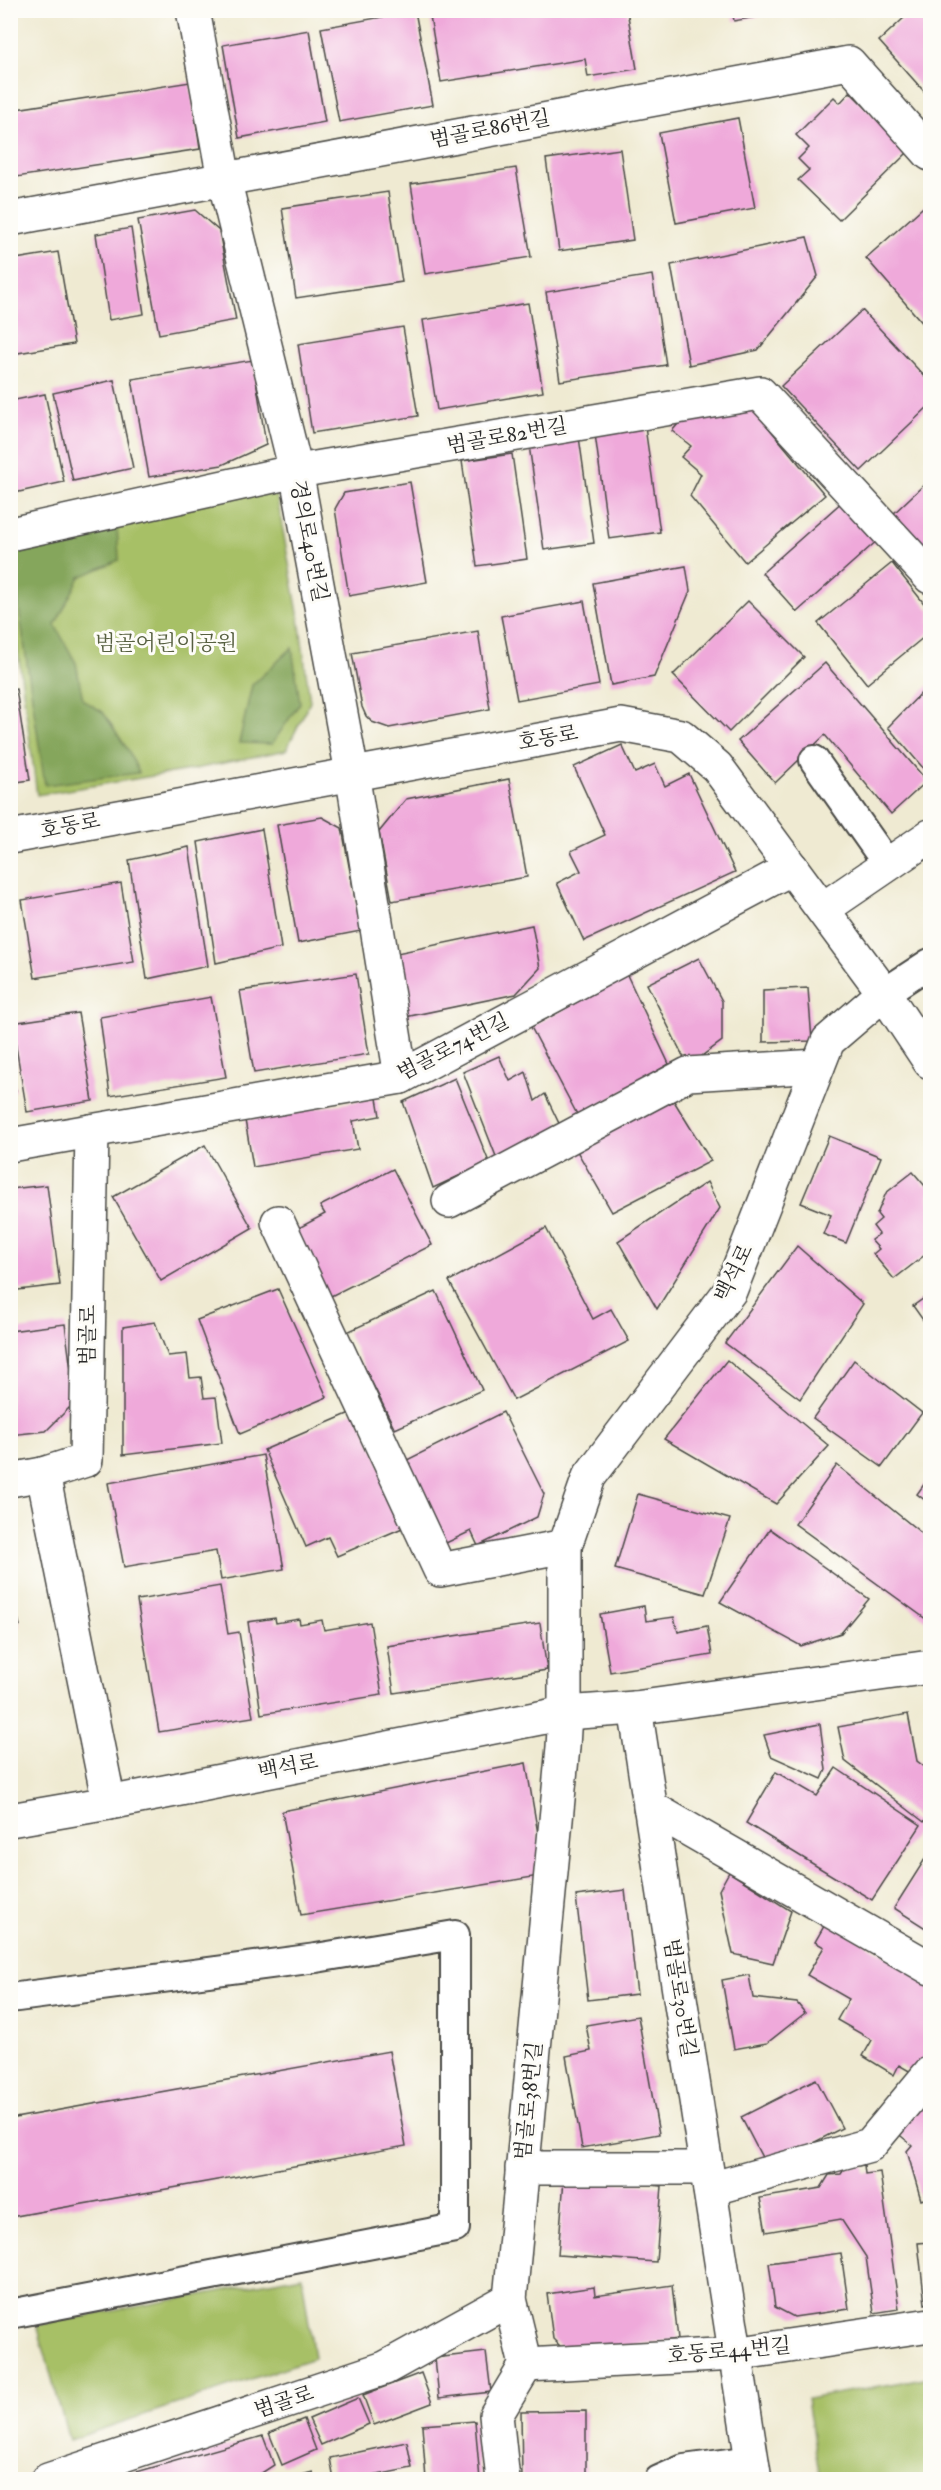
<svg xmlns="http://www.w3.org/2000/svg" width="941" height="2490" viewBox="0 0 941 2490" font-family="'IM FELL Double Pica','Noto Serif KR',serif">
  <style>
    .green { fill: #a7c066; stroke: #697648; stroke-width: 1.5 }
    .forest { fill: #85a65b; stroke: #586843; stroke-width: 1.5 }
    .building { fill: #efa9da }
    .lines { fill: none; stroke-linecap: round; stroke-linejoin: round }
    .service-casing { stroke: #484844; stroke-width: 32 }
    .minor-casing { stroke: #484844; stroke-width: 36 }
    .service { stroke: #fff; stroke-width: 28 }
    .minor { stroke: #fff; stroke-width: 33 }
    .labels { text-anchor: middle; dominant-baseline: central; stroke-width: 6; stroke-linejoin: round; paint-order: stroke }
    .street-label { font-size: 21px; fill: #2b2b2b; stroke: #fdfcf7 }
    .park-label { font-size: 21px; fill: #565f40; stroke: #fdfcf7 }
  </style>
  <rect width="100%" height="100%" fill="#fdfcf7"/>
  <filter id="ink" filterUnits="userSpaceOnUse"><feTurbulence type="fractalNoise" baseFrequency=".0167" numOctaves="2"/><feDisplacementMap in="SourceGraphic" scale="12" xChannelSelector="R" yChannelSelector="G"/><feConvolveMatrix kernelMatrix="1 2 1 2 8 2 1 2 1" color-interpolation-filters="sRGB"/></filter>
  <filter id="wash" filterUnits="userSpaceOnUse"><feTurbulence type="fractalNoise" baseFrequency=".008" numOctaves="4" result="noise"/><feDisplacementMap in="SourceGraphic" scale="24" xChannelSelector="R" yChannelSelector="G"/><feGaussianBlur stdDeviation="1.35" result="paint"/><feColorMatrix in="noise" values="0 0 0 0 0 0 0 0 0 0 0 0 0 0 0 0 0 1.4 0 .05"/><feComposite in="paint" operator="in"/></filter>
  <g filter="url(#wash)">
    <rect width="100%" height="100%" fill="#efead2"/>
    <!-- green -->
    <g class="green">
      <polygon points="275,487 299,618 310,702 286,750 190,770 37,795 11,600 10,542"/>
      <polygon points="302,2276 314,2358 69,2440 37,2325"/>
      <polygon points="930,2377 930,2479 820,2479 807,2399"/>
    </g>
    <!-- forest -->
    <g class="forest">
      <polygon points="117,527 119,560 80,577 55,625 76,663 83,700 103,712 128,750 139,773 45,785 11,554"/>
      <polygon points="292,648 300,703 272,744 239,743 252,685"/>
    </g>
    <g id="blocks">
      <!-- building -->
      <g class="building">
        <polygon points="429,10 627,10 637,69 588,77 585,59 441,82"/>
        <polygon points="732,10 783,10 783,12 734,21"/>
        <polygon points="899,10 930,10 930,98 879,41 905,17"/>
        <polygon points="415,11 433,105 339,122 321,28"/>
        <polygon points="309,30 325,122 239,138 223,45"/>
        <polygon points="190,82 200,149 10,178 10,110"/>
        <polygon points="850,92 909,151 839,220 798,180 809,170 798,159 809,148 796,135 834,97 840,103"/>
        <polygon points="738,118 755,208 676,223 659,133"/>
        <polygon points="620,149 633,240 559,251 546,159"/>
        <polygon points="516,168 531,257 425,274 411,184"/>
        <polygon points="388,192 402,282 296,298 282,208"/>
        <polygon points="930,201 930,322 926,327 866,258"/>
        <polygon points="195,210 219,231 236,320 159,334 138,220"/>
        <polygon points="131,228 144,314 109,320 96,234"/>
        <polygon points="807,237 818,276 758,350 689,365 671,265"/>
        <polygon points="58,252 74,344 11,354 10,260"/>
        <polygon points="652,275 666,365 560,381 546,292"/>
        <polygon points="528,303 543,392 437,410 423,320"/>
        <polygon points="862,310 930,382 930,405 861,471 781,386"/>
        <polygon points="403,327 418,416 312,433 298,344"/>
        <polygon points="253,360 266,445 222,465 149,477 132,379"/>
        <polygon points="114,380 133,468 73,481 53,393"/>
        <polygon points="45,394 64,482 10,494 10,401"/>
        <polygon points="752,408 825,495 745,562 690,496 701,474 681,457 691,446 672,431 685,416"/>
        <polygon points="645,427 660,532 609,539 595,434"/>
        <polygon points="579,437 594,543 544,550 529,445"/>
        <polygon points="512,454 527,559 477,566 462,461"/>
        <polygon points="930,479 930,557 892,515"/>
        <polygon points="410,482 427,582 349,596 335,509 344,493"/>
        <polygon points="844,500 879,539 797,612 762,573"/>
        <polygon points="892,563 930,611 930,632 867,684 818,623"/>
        <polygon points="686,566 690,591 654,677 611,685 593,583"/>
        <polygon points="584,601 599,685 517,700 501,616"/>
        <polygon points="748,601 804,657 729,732 673,675"/>
        <polygon points="478,631 490,709 389,728 372,722 366,716 362,707 352,653"/>
        <polygon points="825,663 927,781 891,814 825,735 775,783 738,741"/>
        <polygon points="930,684 930,776 888,727"/>
        <polygon points="16,689 30,780 10,783 10,690"/>
        <polygon points="622,745 635,773 655,764 665,786 689,774 735,872 584,941 557,883 581,871 571,851 605,835 574,767"/>
        <polygon points="509,779 527,877 392,901 379,832 406,799"/>
        <polygon points="322,817 342,828 361,931 298,943 277,825"/>
        <polygon points="262,829 281,948 216,963 198,842"/>
        <polygon points="189,847 208,966 147,979 129,860"/>
        <polygon points="121,883 134,962 35,978 22,900"/>
        <polygon points="532,925 540,968 516,994 405,1017 392,954"/>
        <polygon points="699,958 722,1001 722,1041 688,1066 647,984"/>
        <polygon points="356,974 369,1054 254,1073 240,991"/>
        <polygon points="627,975 669,1064 579,1118 531,1027"/>
        <polygon points="808,988 812,1041 763,1042 763,990"/>
        <polygon points="211,997 226,1077 110,1096 100,1017"/>
        <polygon points="78,1013 93,1101 27,1112 12,1023"/>
        <polygon points="499,1056 510,1081 526,1072 535,1101 545,1094 564,1134 499,1164 463,1072"/>
        <polygon points="10,1070 16,1091 10,1092"/>
        <polygon points="455,1078 489,1162 433,1188 403,1102"/>
        <polygon points="669,1093 711,1161 612,1212 573,1144"/>
        <polygon points="377,1098 380,1116 353,1121 358,1149 253,1167 245,1120"/>
        <polygon points="829,1136 881,1157 846,1243 823,1234 831,1215 801,1203"/>
        <polygon points="205,1145 252,1228 161,1281 113,1197"/>
        <polygon points="393,1169 432,1245 327,1298 293,1231 325,1214 320,1206"/>
        <polygon points="913,1172 925,1186 930,1181 930,1251 894,1279 873,1254 879,1249 871,1240 879,1234 873,1226 881,1219 877,1214 886,1193"/>
        <polygon points="707,1182 720,1208 657,1309 618,1241"/>
        <polygon points="47,1185 60,1285 10,1291 10,1189"/>
        <polygon points="546,1228 593,1319 611,1309 629,1341 514,1400 449,1281"/>
        <polygon points="797,1246 863,1304 800,1399 725,1343"/>
        <polygon points="278,1289 327,1397 240,1434 197,1320"/>
        <polygon points="436,1291 482,1390 395,1429 347,1332"/>
        <polygon points="930,1294 930,1330 913,1306"/>
        <polygon points="155,1322 168,1356 187,1354 190,1378 201,1377 204,1398 216,1397 222,1443 123,1455 123,1327"/>
        <polygon points="65,1324 75,1402 46,1431 10,1435 10,1331"/>
        <polygon points="727,1360 829,1446 776,1504 664,1439"/>
        <polygon points="854,1360 922,1413 882,1467 813,1418"/>
        <polygon points="357,1410 407,1526 337,1556 328,1537 306,1547 264,1450"/>
        <polygon points="503,1412 544,1494 537,1517 478,1546 471,1531 444,1544 403,1462"/>
        <polygon points="263,1455 284,1569 221,1580 216,1551 124,1567 108,1483"/>
        <polygon points="837,1465 930,1540 930,1622 795,1524"/>
        <polygon points="930,1476 930,1504 917,1494"/>
        <polygon points="638,1494 730,1519 705,1594 615,1569"/>
        <polygon points="770,1529 869,1599 841,1633 801,1646 720,1602"/>
        <polygon points="10,1586 20,1626 10,1628"/>
        <polygon points="220,1586 228,1634 239,1632 253,1717 159,1732 137,1600"/>
        <polygon points="644,1606 646,1621 674,1617 678,1632 707,1626 712,1655 610,1672 600,1614"/>
        <polygon points="275,1618 276,1623 299,1619 300,1624 322,1620 324,1630 370,1622 382,1695 261,1714 248,1622"/>
        <polygon points="540,1623 547,1670 394,1693 387,1646"/>
        <polygon points="908,1714 917,1761 930,1771 930,1813 924,1822 845,1761 838,1727"/>
        <polygon points="820,1724 826,1770 822,1779 771,1756 764,1735"/>
        <polygon points="526,1763 545,1875 301,1915 282,1811"/>
        <polygon points="836,1768 921,1825 872,1900 746,1823 776,1772 817,1796"/>
        <polygon points="930,1851 930,1931 894,1908"/>
        <polygon points="729,1872 791,1911 773,1963 733,1954 719,1890"/>
        <polygon points="625,1890 637,1994 588,2000 576,1896"/>
        <polygon points="827,1921 930,1981 930,2063 918,2076 899,2065 894,2075 863,2056 872,2040 837,2020 849,1999 807,1975 824,1947 815,1942"/>
        <polygon points="749,1975 753,1998 797,2003 805,2013 767,2043 734,2049 722,1980"/>
        <polygon points="638,2016 659,2134 582,2148 566,2056 591,2051 586,2025"/>
        <polygon points="389,2051 406,2146 10,2217 10,2119"/>
        <polygon points="816,2079 842,2128 767,2167 741,2117"/>
        <polygon points="930,2097 930,2197 921,2200 907,2151 912,2145 896,2132"/>
        <polygon points="864,2165 865,2174 880,2172 899,2309 874,2313 866,2257 841,2219 766,2232 760,2198 821,2188 829,2175 841,2174 845,2168"/>
        <polygon points="564,2179 662,2186 656,2262 558,2255"/>
        <polygon points="930,2242 930,2303 925,2304 918,2243"/>
        <polygon points="841,2253 849,2309 794,2317 775,2307 769,2263"/>
        <polygon points="672,2285 678,2339 568,2354 553,2339 547,2294 594,2287 595,2296"/>
        <polygon points="486,2352 491,2392 439,2398 435,2358"/>
        <polygon points="421,2373 432,2403 374,2425 363,2395"/>
        <polygon points="358,2398 369,2424 321,2445 309,2419"/>
        <polygon points="586,2411 586,2480 522,2480 521,2412"/>
        <polygon points="304,2419 316,2450 282,2465 269,2433"/>
        <polygon points="475,2421 480,2480 426,2480 422,2425"/>
        <polygon points="263,2436 274,2465 251,2480 134,2480 133,2473"/>
        <polygon points="407,2442 412,2468 367,2477 367,2480 334,2480 330,2458"/>
        <polygon points="313,2472 315,2480 286,2480 286,2479"/>
      </g>
    </g>
  </g>
  <g filter="url(#ink)">
    <use href="#blocks" fill-opacity="0" stroke="#484844" stroke-width="1.5"/>
    <g class="lines">
      <!-- service casing -->
      <g class="service-casing">
        <g id="service">
          <polyline points="814,760 888,865"/>
          <polyline points="884,993 930,963"/>
          <polyline points="10,1998 316,1958 455,1935 455,2228 10,2314"/>
          <polyline points="659,2480 684,2469 752,2460"/>
        </g>
      </g>
      <!-- minor casing -->
      <g class="minor-casing">
        <g id="minor">
          <polyline points="193,10 224,179 296,471 352,773 401,1077"/>
          <polyline points="10,219 849,63 930,154"/>
          <polyline points="10,534 292,472 760,393 930,577"/>
          <polyline points="10,837 621,725 681,736 717,767 884,993 930,1062"/>
          <polyline points="823,909 930,836"/>
          <polyline points="10,1145 401,1077 792,868"/>
          <polyline points="449,1201 688,1074 818,1066"/>
          <polyline points="278,1222 440,1570 565,1546"/>
          <polyline points="43,1474 109,1803"/>
          <polyline points="10,1480 43,1474 86,1460 92,1131"/>
          <polyline points="635,1708 755,2480"/>
          <polyline points="650,1807 930,1968"/>
          <polyline points="10,1820 109,1803 565,1713 635,1708 930,1667"/>
          <polyline points="522,2168 706,2168"/>
          <polyline points="710,2189 870,2145 930,2073"/>
          <polyline points="526,2365 735,2354 930,2325"/>
          <polyline points="48,2480 385,2368 510,2299"/>
          <polyline points="503,2480 496,2415 526,2365 510,2299 563,1747 565,1713 565,1546 589,1477 730,1291 828,1041 884,993"/>
        </g>
      </g>
      <!-- service -->
      <use href="#service" class="service"/>
      <!-- minor -->
      <use href="#minor" class="minor"/>
    </g>
  </g>
  <g class="labels">
    <!-- street labels -->
    <g class="street-label">
      <text transform="translate(490 129) rotate(-11)">범골로86번길</text>
      <text transform="translate(507 436) rotate(-10)">범골로82번길</text>
      <text transform="translate(309 541) rotate(79)">경의로40번길</text>
      <text transform="translate(548 738) rotate(-10)">호동로</text>
      <text transform="translate(70 826) rotate(-11)">호동로</text>
      <text transform="translate(453 1047) rotate(-27)">범골로74번길</text>
      <text transform="translate(734 1273) rotate(-64)">백석로</text>
      <text transform="translate(88 1335) rotate(-89)">범골로</text>
      <text transform="translate(288 1767) rotate(-11)">백석로</text>
      <text transform="translate(680 1998) rotate(81)">범골로30번길</text>
      <text transform="translate(529 2101) rotate(-84)">범골로38번길</text>
      <text transform="translate(729 2351) rotate(-5)">호동로44번길</text>
      <text transform="translate(284 2402) rotate(-18)">범골로</text>
    </g>
    <!-- park labels -->
    <g class="park-label">
      <text x="166" y="643">범골어린이공원</text>
    </g>
  </g>
  <!-- margin -->
  <rect width="941" height="2490" fill="none" stroke="#fdfcf7" stroke-width="36"/>
</svg>
